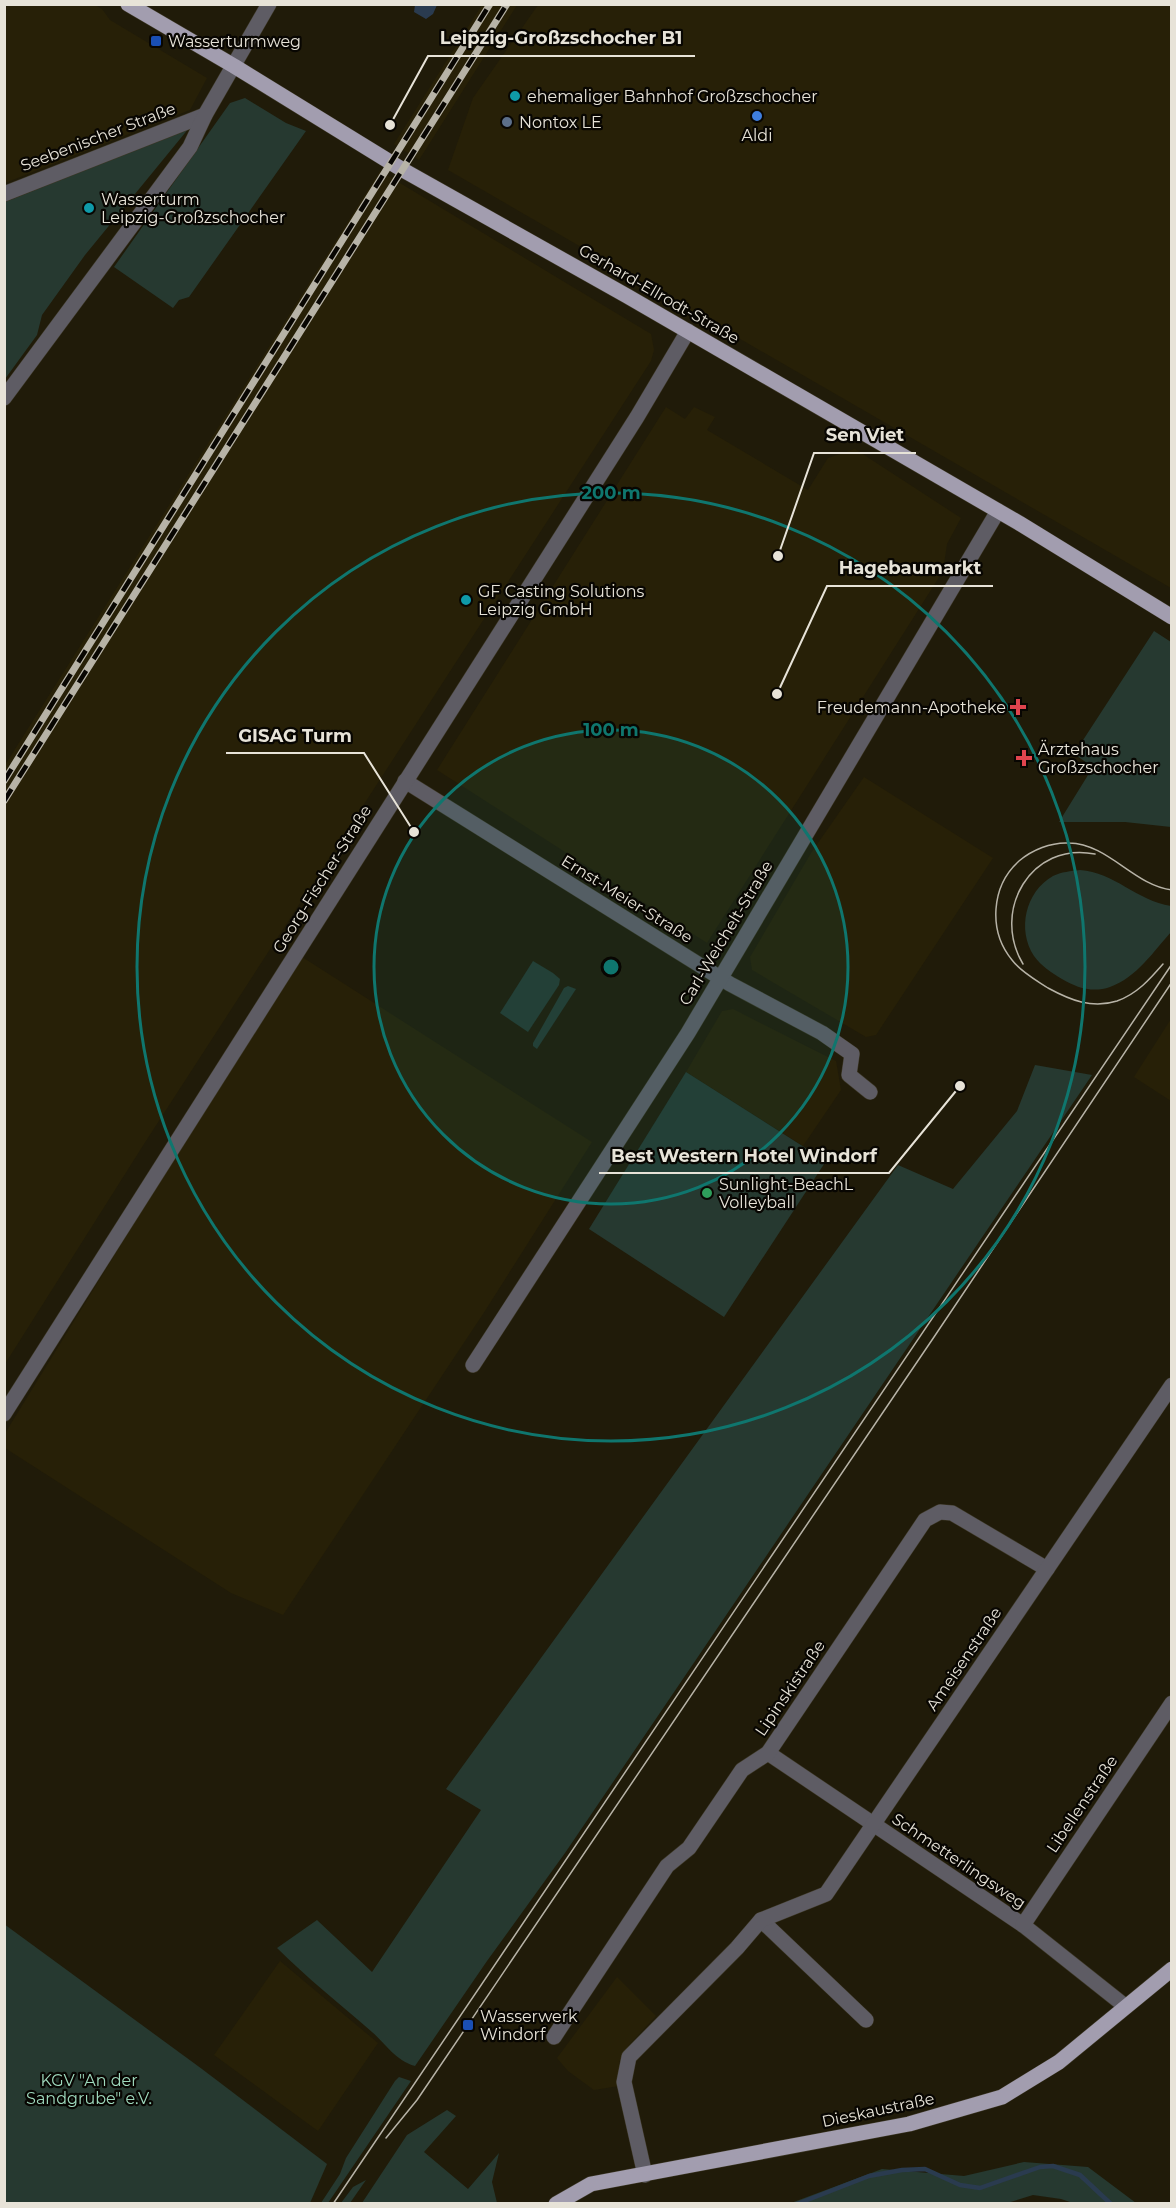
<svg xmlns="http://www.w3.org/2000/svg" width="1176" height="2208" viewBox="0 0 1176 2208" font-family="Montserrat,sans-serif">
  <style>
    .built { fill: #272007 }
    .green { fill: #263930 }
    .water { fill: #2a3b4f }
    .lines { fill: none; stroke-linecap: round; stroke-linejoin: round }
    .stream { stroke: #2a3b4f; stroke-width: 4.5 }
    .minor-casing { stroke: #3c3726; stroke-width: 16 }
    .major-casing { stroke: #3c3726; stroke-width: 16 }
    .minor { stroke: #5e5c64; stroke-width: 15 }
    .major { stroke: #a29daf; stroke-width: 15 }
    .tram { stroke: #b7b3a7; stroke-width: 1.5 }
    .rail-casing { stroke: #b7b3a7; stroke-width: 7 }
    .rail { stroke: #080602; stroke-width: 4.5; stroke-dasharray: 14; stroke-linecap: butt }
    .ring { fill: none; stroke: #0f766e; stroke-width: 3 }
    .transit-dot { fill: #1a4fb4; stroke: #080602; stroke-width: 2 }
    .culture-dot { fill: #0f9aa8; stroke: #080602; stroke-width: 2 }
    .shop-dot { fill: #3f7fe0; stroke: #080602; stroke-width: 2 }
    .service-dot { fill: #5c6f8a; stroke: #080602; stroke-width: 2 }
    .health-dot { fill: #e0444e; stroke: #080602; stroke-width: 2 }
    .leisure-dot { fill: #2e9e5b; stroke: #080602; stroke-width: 2 }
    .labels { text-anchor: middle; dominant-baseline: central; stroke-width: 4.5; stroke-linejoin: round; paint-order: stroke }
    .poi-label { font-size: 16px; fill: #e7e3d8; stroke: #080602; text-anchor: start }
    .street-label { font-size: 16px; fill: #e7e3d8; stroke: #080602 }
    .park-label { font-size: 16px; fill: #9fdabe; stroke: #080602 }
    .centre { fill: #0f766e; stroke: #080602; stroke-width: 3 }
    .ring-label { font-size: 18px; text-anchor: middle; font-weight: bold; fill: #0f766e; stroke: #080602; stroke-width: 4.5; stroke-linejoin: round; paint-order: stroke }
    .leader { fill: none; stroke: #e7e3d8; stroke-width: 2 }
    .callout-dot { fill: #e7e3d8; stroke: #080602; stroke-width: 2 }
    .callout-label { font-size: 18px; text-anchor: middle; font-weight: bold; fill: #e7e3d8; stroke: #080602; stroke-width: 4.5; stroke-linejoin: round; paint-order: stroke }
  </style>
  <rect width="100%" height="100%" fill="#201b09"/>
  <!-- built -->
  <g class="built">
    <polygon points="5,4 95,5 102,9 110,20 207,78 190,110 5,183"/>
    <polygon points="482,5 517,5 419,160 394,144"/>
    <polygon points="538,5 1171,5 1171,588 448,170 473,98"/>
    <polygon points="380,171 651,334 654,350 651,361 144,1144 5,1364 5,765"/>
    <polygon points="666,407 685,419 694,407 715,417 707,430 808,490 828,458 855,449 961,518 947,544 943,571 707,943 437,770"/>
    <polygon points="864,777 993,858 876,1035 866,1037 752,970 750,957 811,853"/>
    <polygon points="299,955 592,1142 483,1314 283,1615 231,1593 5,1448 4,1435"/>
    <polygon points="733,1009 836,1061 841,1090 803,1146 686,1072 722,1011"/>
    <polygon points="1171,1019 1172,1101 1171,1101 1134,1077"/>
    <polygon points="280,1961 378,2043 318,2131 214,2055"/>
    <polygon points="617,1977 656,2016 629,2045 619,2062 619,2086 594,2090 568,2071 557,2058"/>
  </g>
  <!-- green -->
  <g class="green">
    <polygon points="245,98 286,123 306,131 189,297 179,300 173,308 114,267 230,103"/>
    <polygon points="189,128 85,255 42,315 37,335 5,379 5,202"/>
    <polygon points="1154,631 1171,642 1171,827 1125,822 1059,822 1093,767 1074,754"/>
    <path d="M1080 870C1114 872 1137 901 1171 906V932C1154 951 1136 978 1110 987 1093 993 1077 988 1062 979 1052 973 1041 966 1034 956 1017 930 1025 892 1053 876 1061 872 1071 871 1080 870Z"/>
    <polygon points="533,961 553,973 560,979 559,985 528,1032 500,1013"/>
    <polygon points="568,986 576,989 537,1049 533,1046 533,1043 564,988"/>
    <path d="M1035 1065 1092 1075 565 1853 487 1961 415 2066C396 2061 386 2044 372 2032 340 2004 307 1978 277 1948L317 1920 372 1972 481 1810 446 1789 898 1165 953 1189 1017 1111Z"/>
    <polygon points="686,1072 826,1161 724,1317 589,1229"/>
    <polygon points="4,1924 202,2069 327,2164 310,2203 5,2203"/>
    <polygon points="399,2077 411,2081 328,2203 321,2203 340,2174 346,2158 395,2081"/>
    <polygon points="447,2110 456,2116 424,2152 468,2189 499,2153 492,2182 497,2203 362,2203 407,2135"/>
    <polygon points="1024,2162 1088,2167 1136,2203 1073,2203 1061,2199 1033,2195 1004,2204 791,2203 882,2169 964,2176"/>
    <polygon points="366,2180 350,2203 341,2203 353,2187"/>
  </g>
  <!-- water -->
  <polygon class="water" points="415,5 415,4 437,5 433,14 426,19 414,12"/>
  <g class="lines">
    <!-- stream -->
    <polyline class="stream" points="797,2204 869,2176 902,2170 925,2169 960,2185 980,2188 1040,2167 1053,2166 1080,2175 1111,2204"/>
    <!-- minor casing -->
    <g class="minor-casing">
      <g id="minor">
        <polyline points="4,194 205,115"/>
        <polyline points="4,398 190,147 205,115 269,4"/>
        <polyline points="405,781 730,984 822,1033 852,1054 849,1075 870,1092"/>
        <polyline points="473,1365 688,1033 998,511"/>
        <polyline points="4,1414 637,417 688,331"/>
        <polyline points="768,1753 1023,1925 1125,2006"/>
        <polyline points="761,1920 866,2020"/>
        <polyline points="1023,1925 1172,1703"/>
        <polyline points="554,2037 667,1866 689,1848 742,1770 768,1753 925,1520 940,1512 952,1513 1047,1569"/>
        <polyline points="645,2175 624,2082 629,2057 737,1948 761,1920 826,1894 1172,1385"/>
      </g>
    </g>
    <!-- major casing -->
    <g class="major-casing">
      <g id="major">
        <polyline points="128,4 234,66 403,170 627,296 1019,523 1172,617"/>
        <polyline points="556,2204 591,2184 909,2124 1002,2097 1059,2062 1172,1969"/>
      </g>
    </g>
    <!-- minor -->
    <use href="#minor" class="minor"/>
    <!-- major -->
    <use href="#major" class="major"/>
    <!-- tram -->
    <g class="tram">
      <path d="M1023 964C991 911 1031 841 1095 854"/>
      <path d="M1163 964C1150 979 1137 994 1117 1001 1092 1009 1070 1000 1048 988 1036 980 1021 972 1012 960 988 931 991 886 1019 861 1032 850 1051 842 1069 843 1109 844 1133 885 1172 890"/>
      <polyline points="386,2138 417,2100 934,1337 1172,982"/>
      <polyline points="333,2204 1172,964"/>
    </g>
    <!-- rail casing -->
    <g class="rail-casing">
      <g id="rail">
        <polyline points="4,781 490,4"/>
        <polyline points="4,801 507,4"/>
      </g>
    </g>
    <!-- rail -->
    <use href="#rail" class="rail"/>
  </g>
  <!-- distance rings -->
  <circle cx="611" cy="967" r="237" fill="#0f766e" fill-opacity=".12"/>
  <g class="ring">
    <circle cx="611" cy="967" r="237"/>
    <circle cx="611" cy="967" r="474"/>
  </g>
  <!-- markers -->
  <g class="transit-dot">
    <rect x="150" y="35" width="12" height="12" rx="3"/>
    <rect x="462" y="2019" width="12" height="12" rx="3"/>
  </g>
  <g class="culture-dot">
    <circle cx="515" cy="96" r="6"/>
    <circle cx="89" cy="208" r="6"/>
    <circle cx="466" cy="600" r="6"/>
  </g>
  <circle class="shop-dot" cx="757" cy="116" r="6"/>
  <circle class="service-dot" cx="507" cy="122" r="6"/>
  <g class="health-dot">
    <path d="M1015 698h6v6h6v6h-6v6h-6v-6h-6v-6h6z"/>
    <path d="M1021 749h6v6h6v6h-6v6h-6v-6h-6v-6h6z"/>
  </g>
  <circle class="leisure-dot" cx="707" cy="1193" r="6"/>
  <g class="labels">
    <!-- poi labels -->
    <g class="poi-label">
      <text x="168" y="41">Wasserturmweg</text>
      <text x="527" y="96">ehemaliger Bahnhof Großzschocher</text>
      <text x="519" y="122">Nontox LE</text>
      <text x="757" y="135" text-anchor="middle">Aldi</text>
      <text x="101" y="199">Wasserturm<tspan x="101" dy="18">Leipzig-Großzschocher</tspan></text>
      <text x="478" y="591">GF Casting Solutions<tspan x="478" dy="18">Leipzig GmbH</tspan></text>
      <text x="1006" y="707" text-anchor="end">Freudemann-Apotheke</text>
      <text x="1038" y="749">Ärztehaus<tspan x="1038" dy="18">Großzschocher</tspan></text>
      <text x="719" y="1184">Sunlight-BeachL<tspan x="719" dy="18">Volleyball</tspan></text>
      <text x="480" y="2016">Wasserwerk<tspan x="480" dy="18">Windorf</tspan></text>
    </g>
    <!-- street labels -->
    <g class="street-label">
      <text transform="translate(98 137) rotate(-21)">Seebenischer Straße</text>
      <text transform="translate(659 294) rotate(30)">Gerhard-Ellrodt-Straße</text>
      <text transform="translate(322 879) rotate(-58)">Georg-Fischer-Straße</text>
      <text transform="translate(627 899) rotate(32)">Ernst-Meier-Straße</text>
      <text transform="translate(726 933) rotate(-59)">Carl-Weichelt-Straße</text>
      <text transform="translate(964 1659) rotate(-56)">Ameisenstraße</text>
      <text transform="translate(790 1688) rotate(-56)">Lipinskistraße</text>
      <text transform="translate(1082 1804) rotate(-56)">Libellenstraße</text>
      <text transform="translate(959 1861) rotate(34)">Schmetterlingsweg</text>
      <text transform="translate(878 2110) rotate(-12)">Dieskaustraße</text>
    </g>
    <!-- park labels -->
    <g class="park-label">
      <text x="89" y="2080">KGV "An der<tspan x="89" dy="18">Sandgrube" e.V.</tspan></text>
    </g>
  </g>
  <circle cx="611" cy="967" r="9" class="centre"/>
  <g class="ring-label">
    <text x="611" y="499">200 m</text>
    <text x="611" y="736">100 m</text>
  </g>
  <!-- callouts -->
  <path class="leader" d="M390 125L428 56H695M778 556L814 453H916M777 694L827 586H993M414 832L364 753H226M960 1086L889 1173H599"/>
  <g class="callout-dot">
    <circle cx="390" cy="125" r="6"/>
    <circle cx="778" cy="556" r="6"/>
    <circle cx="777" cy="694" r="6"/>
    <circle cx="414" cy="832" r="6"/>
    <circle cx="960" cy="1086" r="6"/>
  </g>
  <g class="callout-label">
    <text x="561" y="44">Leipzig-Großzschocher B1</text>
    <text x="865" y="441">Sen Viet</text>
    <text x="910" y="574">Hagebaumarkt</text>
    <text x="295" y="742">GISAG Turm</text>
    <text x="744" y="1162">Best Western Hotel Windorf</text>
  </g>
  <!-- border -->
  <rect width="1176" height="2208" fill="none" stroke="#e7e3d8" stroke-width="12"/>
</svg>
